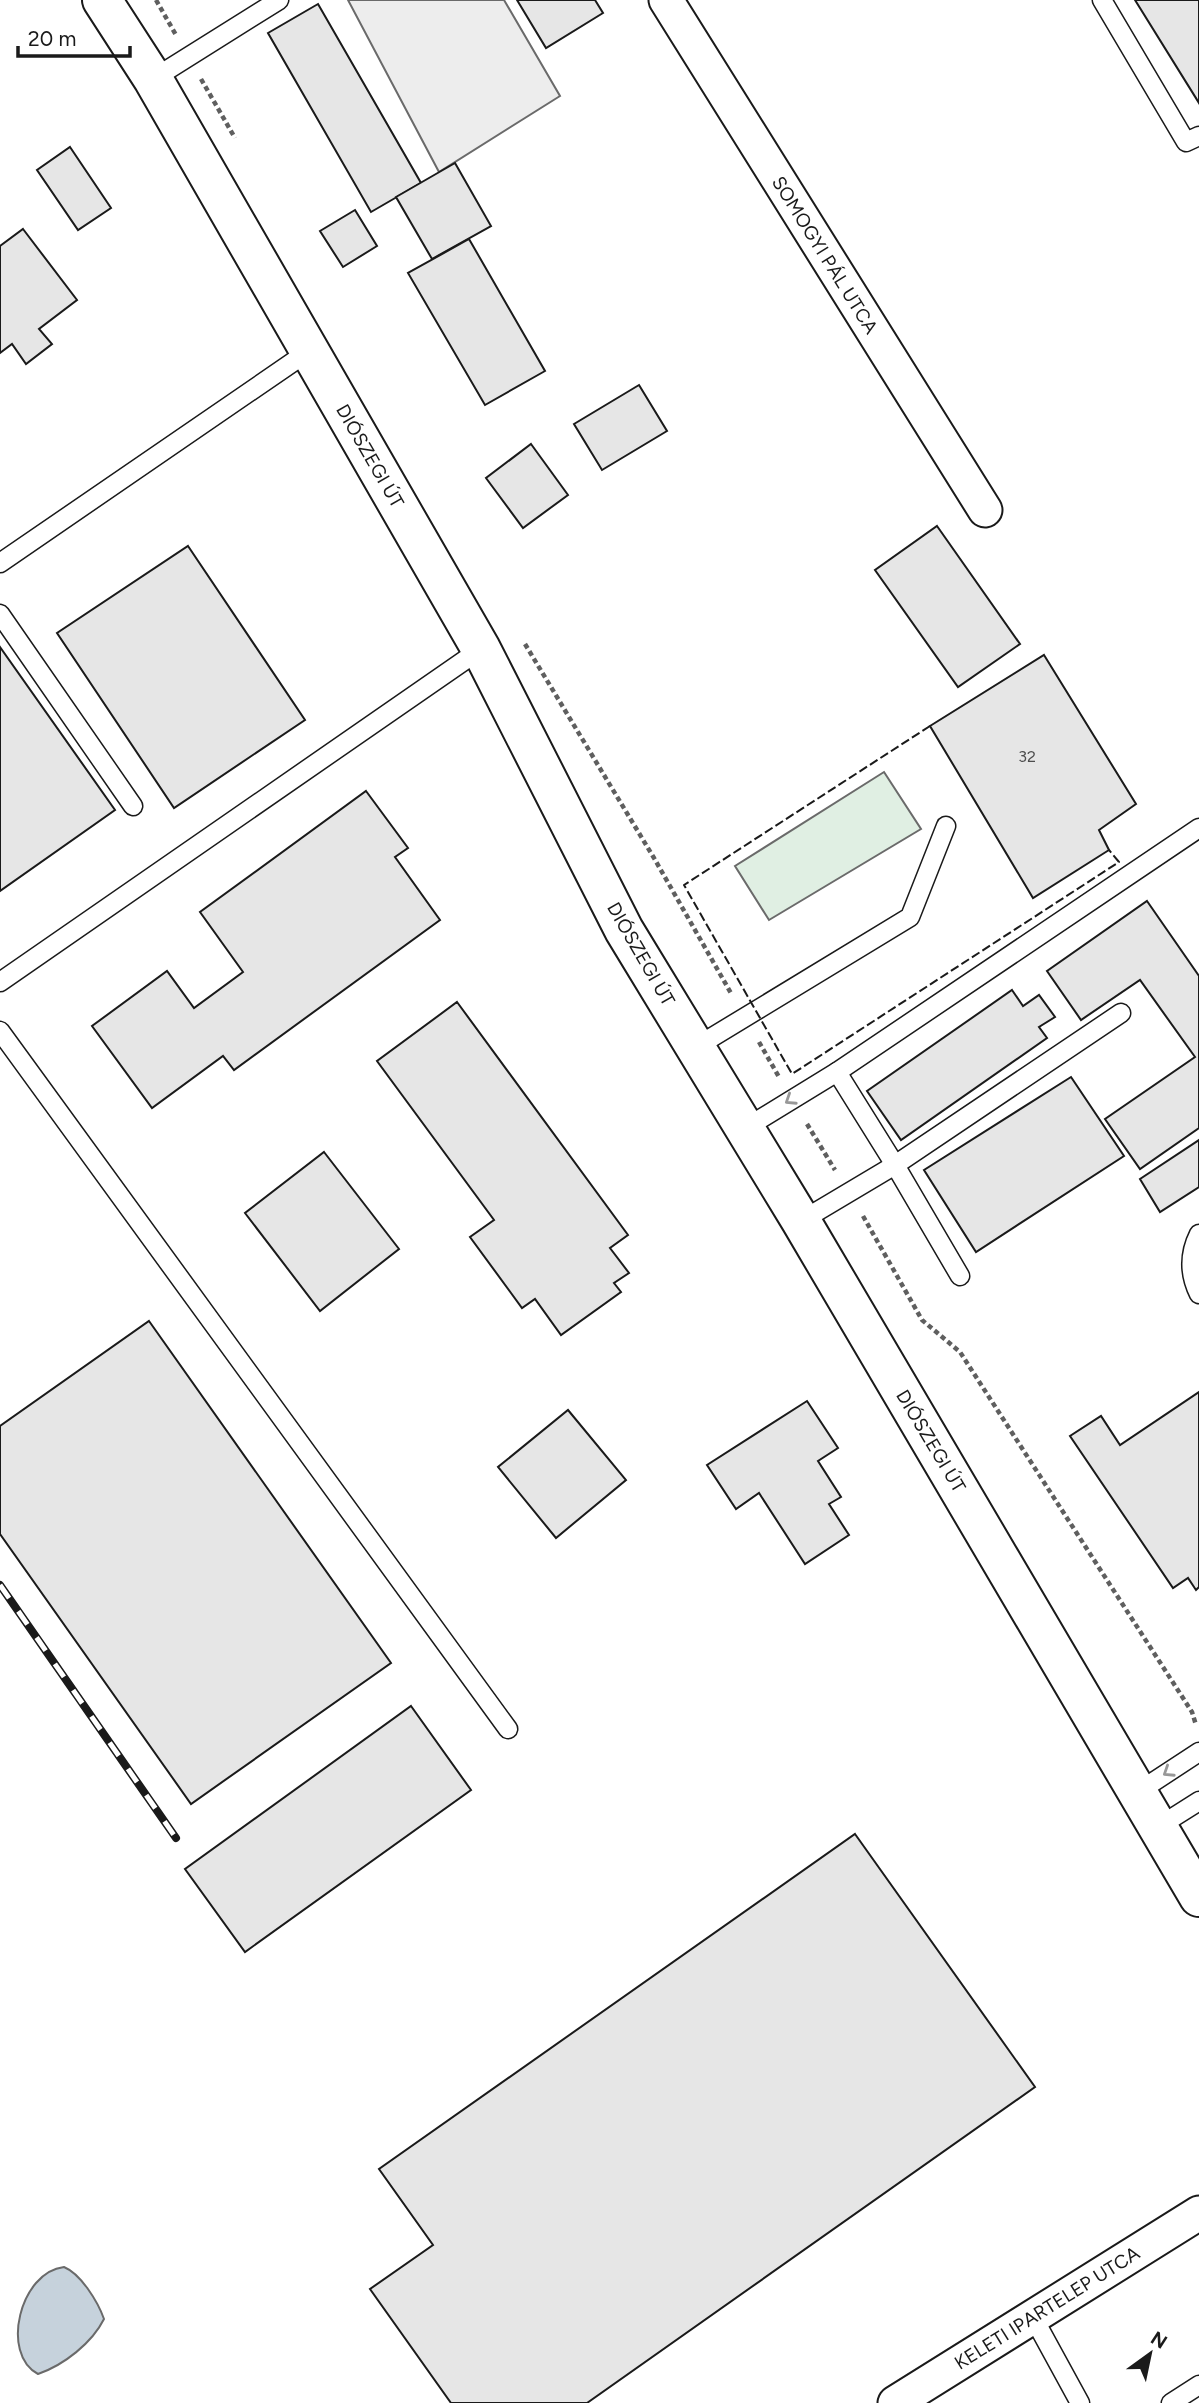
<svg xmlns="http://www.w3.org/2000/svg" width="1199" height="2403" viewBox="0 0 1199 2403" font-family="Figtree,sans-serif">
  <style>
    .green { fill: #e0efe3; stroke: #6a6a6a; stroke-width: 2 }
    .parking { fill: #ededed; stroke: #6a6a6a; stroke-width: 2 }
    .water { fill: #c6d2dc; stroke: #6a6a6a; stroke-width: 2 }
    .building { fill: #e6e6e6; stroke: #1a1a1a; stroke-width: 2 }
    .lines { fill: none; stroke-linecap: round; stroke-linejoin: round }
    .service-casing { stroke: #1a1a1a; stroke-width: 21 }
    .minor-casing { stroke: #1a1a1a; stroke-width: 37 }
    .secondary-casing { stroke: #1a1a1a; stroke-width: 42 }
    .path { stroke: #5f5f5f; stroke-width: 4.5; stroke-dasharray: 5 3.5; stroke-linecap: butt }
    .service { stroke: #fff; stroke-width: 18 }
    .minor { stroke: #fff; stroke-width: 33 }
    .secondary { stroke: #fff; stroke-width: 38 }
    .rail-casing { stroke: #1a1a1a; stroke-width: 8 }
    .rail { stroke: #fff; stroke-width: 5; stroke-dasharray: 16; stroke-linecap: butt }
    .fence { stroke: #1a1a1a; stroke-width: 2; stroke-dasharray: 9 3.5; stroke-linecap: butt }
    .oneway { stroke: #989898 }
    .labels { text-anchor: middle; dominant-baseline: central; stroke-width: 5; stroke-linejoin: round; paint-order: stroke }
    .number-label { font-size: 16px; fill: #4d4d4d }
    .street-label { font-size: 19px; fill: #1a1a1a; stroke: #fff }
  </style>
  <rect width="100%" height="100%" fill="#fff"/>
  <!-- green -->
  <polygon class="green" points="884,772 921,829 769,920 735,866"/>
  <!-- parking -->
  <polygon class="parking" points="348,0 504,0 560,96 439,172"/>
  <!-- water -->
  <path class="water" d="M64 2267C81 2274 98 2302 104 2319 92 2343 64 2365 38 2374 0 2354 20 2272 64 2267Z"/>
  <!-- building -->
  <g class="building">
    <polygon points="517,0 595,0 603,13 546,48"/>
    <polygon points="1135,0 1199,0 1199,103"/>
    <polygon points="318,4 421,183 371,212 268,33"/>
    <polygon points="70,147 111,208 78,230 37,170"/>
    <polygon points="455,163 491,226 432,259 396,197"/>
    <polygon points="355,210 377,246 343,267 320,231"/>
    <polygon points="23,229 77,300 39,329 52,344 26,364 12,344 0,353 0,246"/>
    <polygon points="469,239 545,371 485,405 408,273"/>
    <polygon points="639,385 667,431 602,470 574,424"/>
    <polygon points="531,444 568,495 523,528 486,478"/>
    <polygon points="937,526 1020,644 958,687 875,570"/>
    <polygon points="188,546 305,720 174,808 57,633"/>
    <polygon points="0,647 115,810 0,891"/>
    <polygon points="1044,655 1136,804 1099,830 1109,850 1033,898 930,726"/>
    <polygon points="366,791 408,848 395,857 440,920 234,1070 223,1056 152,1108 92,1026 167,971 194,1008 243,972 200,912"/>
    <polygon points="1147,901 1199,976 1199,1128 1140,1169 1105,1119 1195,1057 1140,980 1081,1020 1047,971"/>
    <polygon points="1012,990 1023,1006 1039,995 1055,1017 1039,1027 1047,1038 901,1140 867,1091"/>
    <polygon points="457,1002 628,1235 610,1248 629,1273 614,1283 621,1292 561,1335 535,1299 522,1308 470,1237 494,1220 377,1061"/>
    <polygon points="1071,1077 1124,1156 976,1252 924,1170"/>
    <polygon points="1199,1140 1199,1187 1160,1212 1140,1179"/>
    <polygon points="324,1152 399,1249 320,1311 245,1213"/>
    <polygon points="149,1321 391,1663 191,1804 0,1534 0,1426"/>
    <polygon points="1199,1392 1199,1587 1196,1590 1188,1578 1173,1588 1070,1436 1101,1416 1120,1445"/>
    <polygon points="807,1401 838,1448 818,1461 841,1497 829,1504 849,1535 805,1564 759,1493 736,1509 707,1465"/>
    <polygon points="568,1410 626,1480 556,1538 498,1467"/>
    <polygon points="411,1706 471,1790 245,1952 185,1869"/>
    <polygon points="855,1834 1035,2087 587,2403 451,2403 370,2289 433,2245 379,2169"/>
  </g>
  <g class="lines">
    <!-- service casing -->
    <g class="service-casing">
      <g id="service">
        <polyline points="1102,0 1186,142 1199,136"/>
        <polyline points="153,79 279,0"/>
        <polyline points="0,563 309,351"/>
        <polyline points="0,614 133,806"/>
        <polyline points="0,982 481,649"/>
        <polyline points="0,1031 508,1729"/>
        <polyline points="696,1047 910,917 946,826"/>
        <polyline points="837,1072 895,1165 960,1276"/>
        <polyline points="744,1129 837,1072 1199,828"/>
        <polyline points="801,1221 895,1165 1121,1013"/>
        <path d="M1199 1234C1189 1254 1189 1274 1199 1294"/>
        <polyline points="1138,1792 1199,1752"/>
        <polyline points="1158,1827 1199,1801"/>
        <polyline points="1033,2317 1080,2403"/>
        <polyline points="1171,2403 1199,2385"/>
      </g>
    </g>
    <!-- minor casing -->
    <g class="minor-casing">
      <g id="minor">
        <polyline points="666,0 985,510"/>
        <polyline points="895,2403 1199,2213"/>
      </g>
    </g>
    <!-- secondary casing -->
    <g class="secondary-casing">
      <polyline id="secondary" points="102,0 153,79 481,649 624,930 801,1221 1199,1897"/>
    </g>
    <!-- path -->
    <g class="path">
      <polyline points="156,0 176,35"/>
      <polyline points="201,79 235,138"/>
      <polyline points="525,644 654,858 732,995"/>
      <polyline points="759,1042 779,1077"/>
      <polyline points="807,1124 835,1170"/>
      <polyline points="863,1216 922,1320 960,1352 1192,1712 1196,1725"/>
    </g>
    <!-- service -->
    <use href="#service" class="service"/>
    <!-- minor -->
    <use href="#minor" class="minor"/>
    <!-- secondary -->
    <use href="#secondary" class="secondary"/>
    <!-- rail casing -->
    <g class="rail-casing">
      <polyline id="rail" points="0,1585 176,1838"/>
    </g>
    <!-- rail -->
    <use href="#rail" class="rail"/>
    <!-- fence -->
    <polyline class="fence" points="930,726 684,885 792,1074 1119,862 1109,850"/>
  </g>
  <!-- one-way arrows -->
  <defs><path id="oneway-chevron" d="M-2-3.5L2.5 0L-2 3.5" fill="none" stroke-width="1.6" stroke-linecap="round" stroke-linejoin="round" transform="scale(1.75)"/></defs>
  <g class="oneway">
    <use href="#oneway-chevron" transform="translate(790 1100) rotate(147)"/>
    <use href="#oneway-chevron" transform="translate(1168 1772) rotate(147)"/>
  </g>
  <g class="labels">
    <!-- number labels -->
    <g class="number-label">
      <text x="1027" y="756">32</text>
    </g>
    <!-- street labels -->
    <g class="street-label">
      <text transform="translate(825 255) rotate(58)">SOMOGYI PÁL UTCA</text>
      <text transform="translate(370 456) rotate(60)">DIÓSZEGI ÚT</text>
      <text transform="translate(641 954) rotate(60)">DIÓSZEGI ÚT</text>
      <text transform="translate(931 1441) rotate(59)">DIÓSZEGI ÚT</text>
      <text transform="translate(1047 2308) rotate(-32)">KELETI IPARTELEP UTCA</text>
    </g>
  </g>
  <!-- north arrow -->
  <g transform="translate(1150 2354) rotate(33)" stroke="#ffffff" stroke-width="5" paint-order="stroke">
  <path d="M0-5L12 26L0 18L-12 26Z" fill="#1a1a1a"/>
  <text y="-10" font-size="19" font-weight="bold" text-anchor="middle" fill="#1a1a1a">N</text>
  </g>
  <!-- scale -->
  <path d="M18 46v10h112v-10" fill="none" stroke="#1a1a1a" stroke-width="3.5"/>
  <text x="28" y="46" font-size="21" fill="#1a1a1a" stroke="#ffffff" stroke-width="5" paint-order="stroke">20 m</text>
</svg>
